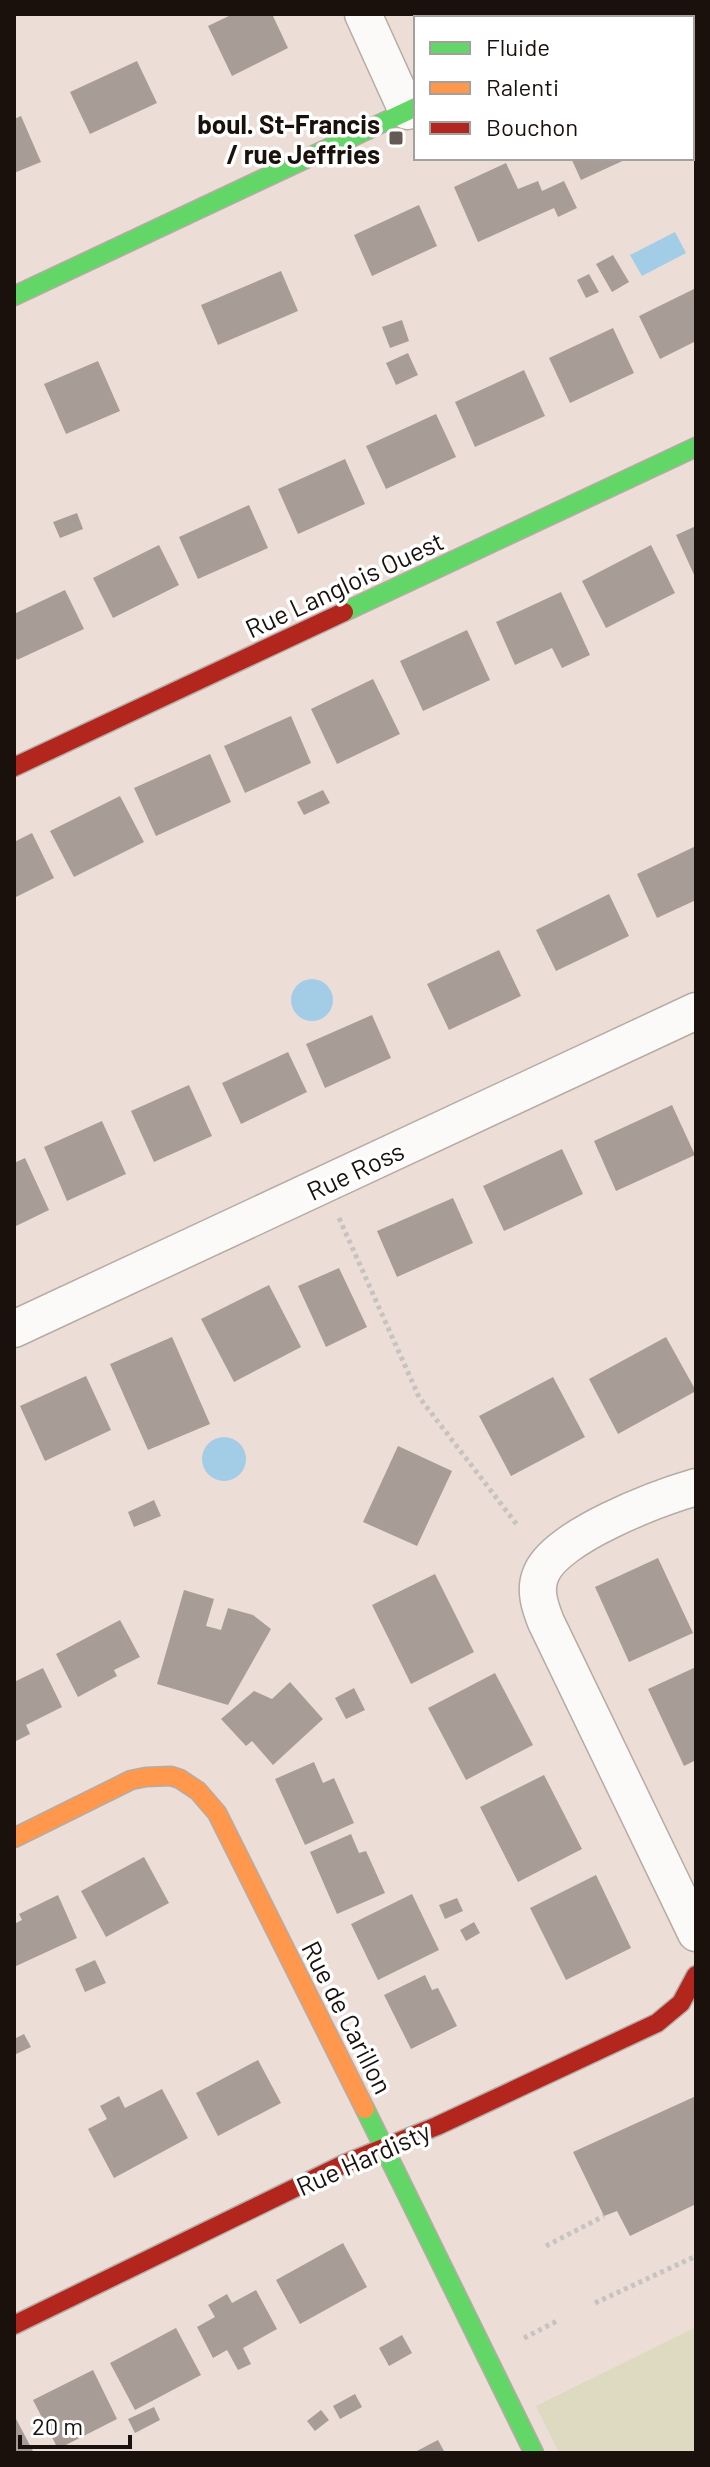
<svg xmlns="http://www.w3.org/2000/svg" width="710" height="2467" viewBox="0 0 710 2467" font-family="Barlow,sans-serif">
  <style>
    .green { fill: #dedac1 }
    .water { fill: #a3cde6 }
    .building { fill: #a79d96 }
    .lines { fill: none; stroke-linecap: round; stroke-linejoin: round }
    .street-casing { stroke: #b6aba5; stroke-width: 39 }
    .fast-casing { stroke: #b6aba5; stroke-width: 21 }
    .slow-casing { stroke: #b6aba5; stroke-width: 21 }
    .jam-casing { stroke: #b6aba5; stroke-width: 21 }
    .path { stroke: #c7c3c1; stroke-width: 5; stroke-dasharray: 4 4; stroke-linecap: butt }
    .street { stroke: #fcfaf9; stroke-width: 36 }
    .fast { stroke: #63d668; stroke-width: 18 }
    .slow { stroke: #ff974d; stroke-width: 18 }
    .jam { stroke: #b3261e; stroke-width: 18 }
    .poi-dot { fill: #645953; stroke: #fff; stroke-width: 3 }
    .labels { text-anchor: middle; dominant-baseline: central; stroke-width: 7; stroke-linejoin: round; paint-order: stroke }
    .poi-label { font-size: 26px; font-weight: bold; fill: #1a110d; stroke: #fff; text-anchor: end }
    .street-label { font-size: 26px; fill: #1a110d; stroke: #fff }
  </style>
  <rect width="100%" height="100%" fill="#ecded6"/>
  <!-- green -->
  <polygon class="green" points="696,2327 696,2453 559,2453 536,2406"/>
  <!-- water -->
  <g class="water">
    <polygon points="675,232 686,253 642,276 630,255"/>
    <circle cx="312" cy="1000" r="21"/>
    <circle cx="224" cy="1459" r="22"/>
  </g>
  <!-- building -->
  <g class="building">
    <polygon points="233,14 272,14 288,48 232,76 208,26"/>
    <polygon points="137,61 157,103 90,134 70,92"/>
    <polygon points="696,80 696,121 692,123 692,82"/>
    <polygon points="21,116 41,162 14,173 14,119"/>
    <polygon points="571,158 629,158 581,180"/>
    <polygon points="506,163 518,189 538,181 542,191 564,181 577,208 558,217 554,208 478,242 454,187"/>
    <polygon points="419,205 437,246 372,276 354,235"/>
    <polygon points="613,255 629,282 612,292 596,264"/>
    <polygon points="281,271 298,311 218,345 201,305"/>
    <polygon points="589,274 599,292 586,298 577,280"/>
    <polygon points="696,288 696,341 660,359 639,316"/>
    <polygon points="402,320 409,341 390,348 382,327"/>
    <polygon points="613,328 634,373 570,403 549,358"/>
    <polygon points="408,353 418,375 396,385 386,363"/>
    <polygon points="98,361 120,411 66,434 44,384"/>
    <polygon points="524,370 545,416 475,447 455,402"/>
    <polygon points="436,414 456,457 386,489 366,446"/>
    <polygon points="345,459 365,504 298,534 278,489"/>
    <polygon points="249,505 268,548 198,579 179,537"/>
    <polygon points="77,513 83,529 60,538 53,522"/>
    <polygon points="696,526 696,579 676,535"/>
    <polygon points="159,545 179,585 113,618 93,578"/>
    <polygon points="651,545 675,593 606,628 582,581"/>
    <polygon points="65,590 84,629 17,660 14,653 14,614"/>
    <polygon points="561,592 590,655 562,668 552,648 515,665 496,622"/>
    <polygon points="467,630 490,680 423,711 400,661"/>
    <polygon points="373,679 400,734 337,764 311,709"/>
    <polygon points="291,716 311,763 245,793 224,746"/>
    <polygon points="210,754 231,802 156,836 134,788"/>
    <polygon points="323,790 330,803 304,815 297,802"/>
    <polygon points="120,796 144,842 74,877 50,831"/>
    <polygon points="32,833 54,878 14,898 14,842"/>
    <polygon points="696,846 696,900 657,918 637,874"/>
    <polygon points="609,894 629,936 556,971 536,930"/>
    <polygon points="499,950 521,996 449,1030 427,984"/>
    <polygon points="372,1015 391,1058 325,1088 306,1044"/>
    <polygon points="288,1052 307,1092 241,1124 222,1083"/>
    <polygon points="189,1085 212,1136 154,1162 131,1111"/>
    <polygon points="672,1105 695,1155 616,1191 594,1141"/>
    <polygon points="102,1121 126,1174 67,1201 44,1147"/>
    <polygon points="562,1149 583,1194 504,1231 483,1186"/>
    <polygon points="25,1158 49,1210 14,1227 14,1163"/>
    <polygon points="453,1198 473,1243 397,1277 377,1231"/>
    <polygon points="339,1268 367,1327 326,1347 298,1286"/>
    <polygon points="269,1285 301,1347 234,1382 201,1319"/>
    <polygon points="172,1337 210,1424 148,1450 110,1364"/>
    <polygon points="666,1337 696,1391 618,1434 589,1379"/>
    <polygon points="86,1376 111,1430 45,1461 20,1406"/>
    <polygon points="553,1377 585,1437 511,1476 479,1416"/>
    <polygon points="398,1446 452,1471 417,1546 363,1522"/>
    <polygon points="154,1500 161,1516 134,1527 128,1512"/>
    <polygon points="658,1558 693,1633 629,1662 595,1587"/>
    <polygon points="435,1574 474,1652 411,1684 372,1605"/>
    <polygon points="184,1590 214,1599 206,1626 221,1630 228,1608 253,1615 271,1629 228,1705 157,1684"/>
    <polygon points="120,1620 140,1657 114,1670 117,1676 78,1697 56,1654"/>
    <polygon points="696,1667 696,1760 684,1766 648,1689"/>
    <polygon points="43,1668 62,1707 26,1725 30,1734 14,1742 14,1682"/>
    <polygon points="495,1673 533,1745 466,1780 428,1708"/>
    <polygon points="290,1682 323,1719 273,1765 252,1741 246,1746 221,1719 254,1691 272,1699"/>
    <polygon points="354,1688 365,1710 346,1719 335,1698"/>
    <polygon points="314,1762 323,1783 334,1778 354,1823 305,1845 275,1779"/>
    <polygon points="544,1775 582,1849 518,1882 480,1807"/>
    <polygon points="351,1834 359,1853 366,1851 385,1893 337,1914 310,1852"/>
    <polygon points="144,1857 169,1903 106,1937 81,1891"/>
    <polygon points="596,1875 631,1948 566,1980 530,1908"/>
    <polygon points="412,1894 439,1950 378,1980 351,1924"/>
    <polygon points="58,1895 77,1938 14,1967 14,1924 22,1920 19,1914"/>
    <polygon points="457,1898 463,1911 445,1919 439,1905"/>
    <polygon points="474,1922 480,1933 466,1941 460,1930"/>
    <polygon points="95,1960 106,1983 85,1992 75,1969"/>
    <polygon points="425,1975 432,1990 438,1988 457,2026 411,2049 384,1995"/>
    <polygon points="24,2034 31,2047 14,2055 14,2039"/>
    <polygon points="258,2060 281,2103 218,2136 196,2093"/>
    <polygon points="162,2089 188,2138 114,2178 88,2129 107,2119 100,2106 119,2096 125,2108"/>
    <polygon points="696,2096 696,2204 630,2236 617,2211 604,2216 573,2152"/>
    <polygon points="343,2243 367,2287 300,2324 276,2280"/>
    <polygon points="256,2290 277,2329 243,2348 251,2364 238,2370 227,2350 213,2358 197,2327 215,2317 208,2305 227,2294 232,2303"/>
    <polygon points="176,2328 201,2375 135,2410 110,2363"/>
    <polygon points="402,2335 412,2353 389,2366 379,2348"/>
    <polygon points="93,2370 117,2419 58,2449 33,2400"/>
    <polygon points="355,2394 362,2407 340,2419 333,2406"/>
    <polygon points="154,2407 160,2420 135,2433 128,2419"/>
    <polygon points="321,2410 329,2420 315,2431 307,2421"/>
    <polygon points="14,2415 34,2453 14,2453"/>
    <polygon points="438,2440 445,2453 413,2453"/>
  </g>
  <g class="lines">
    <!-- street casing -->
    <g class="street-casing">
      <g id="street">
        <polyline points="363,14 407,111"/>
        <polyline points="14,1329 696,1011"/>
        <path d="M696 1487C658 1498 556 1536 541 1574 534 1590 540 1607 546 1622L696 1933"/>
      </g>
    </g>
    <!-- fast casing -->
    <g class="fast-casing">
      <g id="fast">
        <polyline points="609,18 617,14"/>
        <polyline points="14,296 416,107"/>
        <polyline points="344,612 696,447"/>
        <polyline points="365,2109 534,2453"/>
      </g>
    </g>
    <!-- slow casing -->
    <g class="slow-casing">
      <polyline id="slow" points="14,1838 131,1780 146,1777 171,1776 180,1779 198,1791 217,1813 365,2109"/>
    </g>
    <!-- jam casing -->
    <g class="jam-casing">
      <g id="jam">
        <polyline points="14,767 344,612"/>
        <polyline points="14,2325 344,2164 437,2126 657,2023 681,2003 696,1975"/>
      </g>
    </g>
    <!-- path -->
    <g class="path">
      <polyline points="532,18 540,14"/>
      <polyline points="339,1218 419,1397 518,1526"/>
      <polyline points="546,2246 604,2216"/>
      <polyline points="595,2303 696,2256"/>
      <polyline points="524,2338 559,2320"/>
    </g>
    <!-- street -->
    <use href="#street" class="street"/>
    <!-- fast -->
    <use href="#fast" class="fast"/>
    <!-- slow -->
    <use href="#slow" class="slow"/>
    <!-- jam -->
    <use href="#jam" class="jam"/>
  </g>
  <!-- markers -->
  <rect class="poi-dot" x="388" y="130" width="16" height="16" rx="4"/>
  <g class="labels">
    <!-- poi labels -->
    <g class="poi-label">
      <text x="380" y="123">boul. St-Francis<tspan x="380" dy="30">/ rue Jeffries</tspan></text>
    </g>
    <!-- street labels -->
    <g class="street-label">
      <text transform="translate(344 584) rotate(-25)">Rue Langlois Ouest</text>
      <text transform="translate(355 1170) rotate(-25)">Rue Ross</text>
      <text transform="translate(348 2017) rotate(63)">Rue de Carillon</text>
      <text transform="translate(363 2158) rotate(-24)">Rue Hardisty</text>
    </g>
  </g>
  <!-- border -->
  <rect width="710" height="2467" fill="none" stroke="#1a110d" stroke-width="32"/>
  <!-- legend -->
  <rect x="414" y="16" width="280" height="144" fill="#ffffff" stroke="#a3a09e" stroke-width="2"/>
  <rect x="430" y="42" width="40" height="12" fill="#63d668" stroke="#a3a09e" stroke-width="2"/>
  <text x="486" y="56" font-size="24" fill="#1a110d">Fluide</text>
  <rect x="430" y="82" width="40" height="12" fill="#ff974d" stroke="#a3a09e" stroke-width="2"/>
  <text x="486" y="96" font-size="24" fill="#1a110d">Ralenti</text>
  <rect x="430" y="122" width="40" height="12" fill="#b3261e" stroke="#a3a09e" stroke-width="2"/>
  <text x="486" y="136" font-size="24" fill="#1a110d">Bouchon</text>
  <!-- scale -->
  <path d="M20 2435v12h110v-12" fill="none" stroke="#1a110d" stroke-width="4"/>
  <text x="32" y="2435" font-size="24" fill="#1a110d" stroke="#ffffff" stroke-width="6" paint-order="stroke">20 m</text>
</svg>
